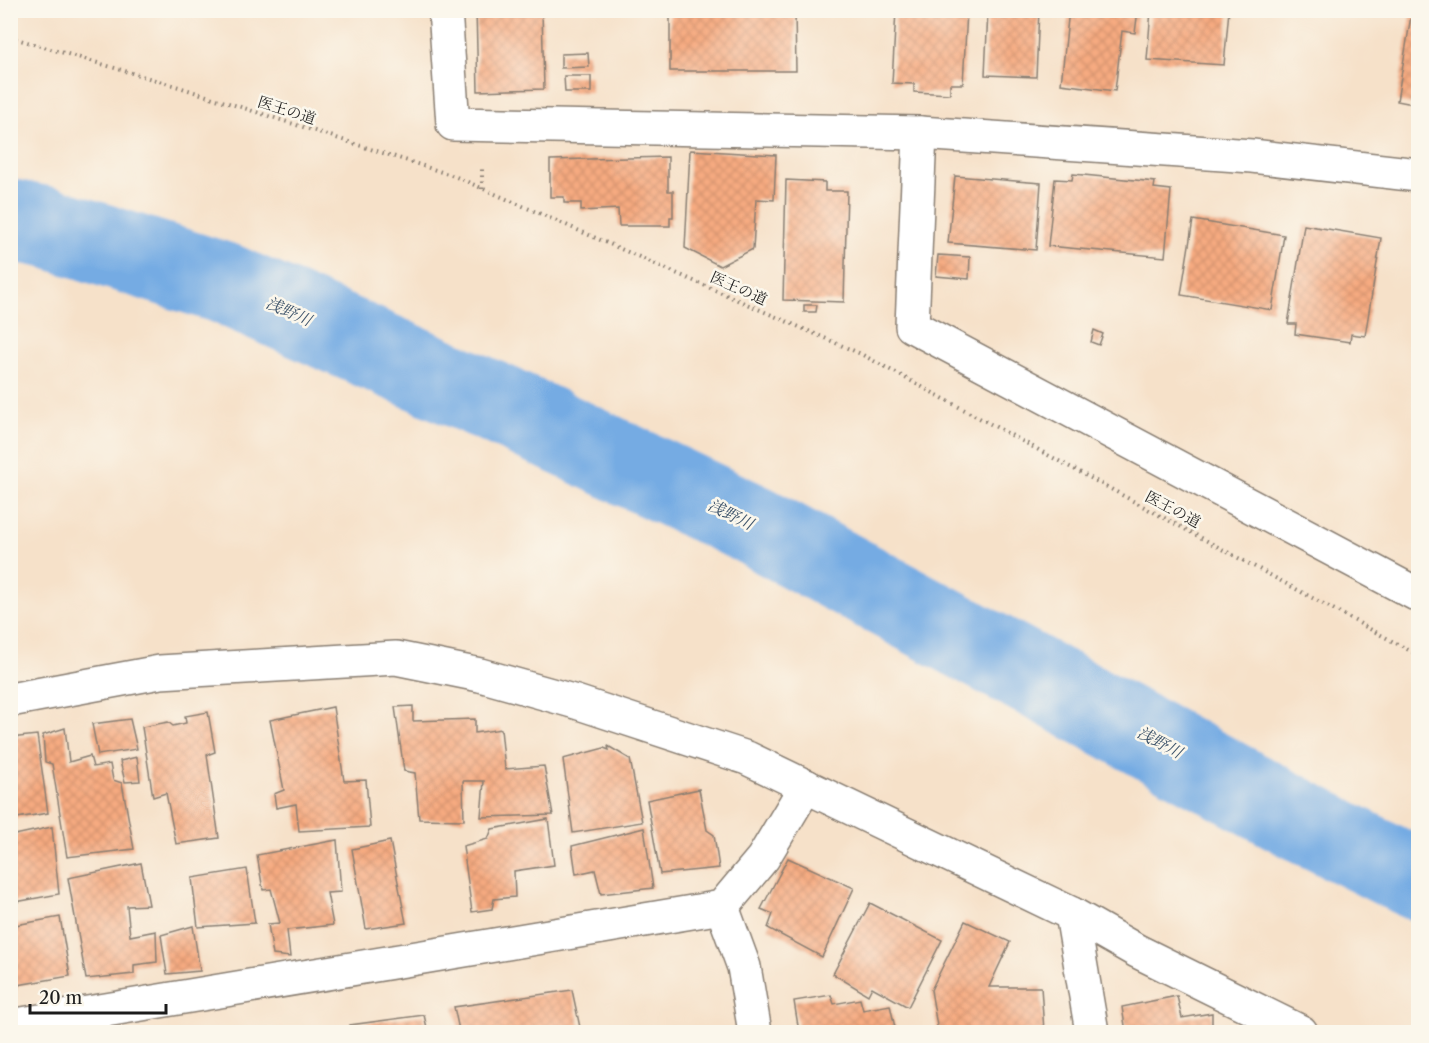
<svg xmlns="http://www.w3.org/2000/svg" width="1429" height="1043" viewBox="0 0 1429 1043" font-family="'Libre Caslon Text','Noto Serif JP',serif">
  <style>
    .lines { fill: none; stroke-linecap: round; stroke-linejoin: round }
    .river { stroke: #74abe3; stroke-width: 82 }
    .building { fill: url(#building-cross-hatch) }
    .minor-casing { stroke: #897e72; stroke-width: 36 }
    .path { stroke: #897e72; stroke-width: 4; stroke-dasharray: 1.5 4.5; stroke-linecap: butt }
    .minor { stroke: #fff; stroke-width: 33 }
    .labels { text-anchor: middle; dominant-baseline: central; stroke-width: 5; stroke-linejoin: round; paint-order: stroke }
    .street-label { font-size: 15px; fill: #1c1c1c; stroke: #fbf7ec }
    .water-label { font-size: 16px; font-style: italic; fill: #3f556c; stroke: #fbf7ec }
  </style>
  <defs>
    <pattern id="building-cross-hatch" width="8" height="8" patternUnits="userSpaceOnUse" patternTransform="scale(1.5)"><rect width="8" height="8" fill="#f6aa80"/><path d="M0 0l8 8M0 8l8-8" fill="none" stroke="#d2926e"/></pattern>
  </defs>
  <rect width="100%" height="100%" fill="#fbf7ec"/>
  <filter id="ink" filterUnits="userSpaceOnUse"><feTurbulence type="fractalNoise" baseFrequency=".0167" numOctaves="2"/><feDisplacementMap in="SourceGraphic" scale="12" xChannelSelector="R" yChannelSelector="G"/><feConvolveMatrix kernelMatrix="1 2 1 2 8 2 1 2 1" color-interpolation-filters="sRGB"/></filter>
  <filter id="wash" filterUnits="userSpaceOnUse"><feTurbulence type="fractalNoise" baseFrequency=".008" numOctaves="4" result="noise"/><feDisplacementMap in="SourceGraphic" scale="24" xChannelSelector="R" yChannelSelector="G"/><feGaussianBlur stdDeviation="1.35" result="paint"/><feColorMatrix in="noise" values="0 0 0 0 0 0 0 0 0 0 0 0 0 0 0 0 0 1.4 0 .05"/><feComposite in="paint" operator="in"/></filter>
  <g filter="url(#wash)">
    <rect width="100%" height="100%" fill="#f6e1c9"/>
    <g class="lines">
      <!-- river -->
      <polyline class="river" points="10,220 50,228 226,284 515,412 754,525 1300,820 1418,880"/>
    </g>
    <g id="blocks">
      <!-- building -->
      <g class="building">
        <polygon points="476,10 542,10 544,89 478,91"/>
        <polygon points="670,10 795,10 796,71 670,71"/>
        <polygon points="896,10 967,11 963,84 950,84 950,94 914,92 914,84 892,83"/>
        <polygon points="988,10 1039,10 1036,77 985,75"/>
        <polygon points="1069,10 1138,10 1135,33 1122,31 1115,91 1061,84"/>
        <polygon points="1151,10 1229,10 1224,65 1147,60"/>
        <polygon points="1412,10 1418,10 1418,105 1397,101"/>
        <polygon points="588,53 589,67 561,68 561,54"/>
        <polygon points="564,76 591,76 591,92 565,92"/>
        <polygon points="690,150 776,155 774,200 756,199 753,249 720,266 685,248"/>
        <polygon points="668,157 668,191 673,191 673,217 670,217 670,226 619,226 618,209 581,211 581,203 564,203 564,197 550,197 550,160"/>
        <polygon points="1073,174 1155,182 1154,188 1171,190 1165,257 1048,246 1055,179 1072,180"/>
        <polygon points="955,176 1041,183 1036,250 948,243"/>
        <polygon points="786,180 825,182 825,191 847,191 844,302 783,300"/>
        <polygon points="1193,220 1284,235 1272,310 1181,295"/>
        <polygon points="1304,225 1381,238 1365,336 1351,334 1350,342 1295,334 1296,324 1288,324"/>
        <polygon points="938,255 970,257 969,279 936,276"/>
        <polygon points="804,305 817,305 816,312 804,312"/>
        <polygon points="1094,330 1103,334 1099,345 1091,342"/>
        <polygon points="413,706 413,721 475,719 475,733 501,729 505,769 544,766 553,815 481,817 484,781 463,781 464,820 419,819 415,773 404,771 395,707"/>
        <polygon points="333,707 344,781 366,780 370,827 299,831 296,804 276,808 274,794 284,790 270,720"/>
        <polygon points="208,712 215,752 207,755 219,838 176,844 166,793 153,797 142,727 168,722 173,726 186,723 185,716"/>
        <polygon points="130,719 137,749 98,755 92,724"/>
        <polygon points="65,728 69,762 90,756 93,767 110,764 113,780 122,783 134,849 67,857 52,764 45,762 43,735"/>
        <polygon points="37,735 48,813 10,819 10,738"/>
        <polygon points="608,746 630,759 642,822 573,833 563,759 604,748 609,750"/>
        <polygon points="137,757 140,781 125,782 120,761"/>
        <polygon points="699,789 707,830 714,835 719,868 660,874 647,800"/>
        <polygon points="548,819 554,865 514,871 515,897 494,899 492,909 472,912 463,846 488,839 492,829"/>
        <polygon points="52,827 59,894 10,903 10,836"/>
        <polygon points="644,828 653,888 601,894 595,870 576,874 572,846"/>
        <polygon points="337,840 341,892 327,893 333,925 287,930 290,957 273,955 268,924 280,923 271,889 263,890 257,855"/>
        <polygon points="390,841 406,923 366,929 352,849"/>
        <polygon points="788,858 854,888 822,957 768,928 773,914 761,909"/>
        <polygon points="141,863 149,905 127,906 130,936 156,931 157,962 134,965 134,974 86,979 68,878"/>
        <polygon points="247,869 255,923 198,927 192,878"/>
        <polygon points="870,903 942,940 908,1007 872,987 868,995 833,974"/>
        <polygon points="60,917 70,976 18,985 15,993 10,994 10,926"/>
        <polygon points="965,921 1010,942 989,987 1041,987 1044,1031 938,1032 931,990"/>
        <polygon points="193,926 200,971 167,974 161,935"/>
        <polygon points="572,990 581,1032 452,1032 459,1030 454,1007"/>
        <polygon points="831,995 834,1004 860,999 863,1010 890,1005 896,1032 799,1032 794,1001"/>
        <polygon points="1177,996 1182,1018 1212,1013 1212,1029 1227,1024 1232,1032 1126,1032 1122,1007"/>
        <polygon points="424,1015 428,1032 351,1032 350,1025"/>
      </g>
    </g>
  </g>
  <g filter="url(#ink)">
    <use href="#blocks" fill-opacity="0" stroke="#897e72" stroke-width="1.5"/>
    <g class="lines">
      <!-- minor casing -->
      <g class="minor-casing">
        <g id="minor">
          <polyline points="445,10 453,124 920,133 1252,156 1418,175"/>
          <polyline points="920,133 912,326 1418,595"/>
          <polyline points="10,700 160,672 396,658 480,675 576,702 747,758 1072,914 1137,951 1301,1032"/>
          <polyline points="722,907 744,967 755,1032"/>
          <polyline points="1072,914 1092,1032"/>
          <polyline points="10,1026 722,907 763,858 806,786"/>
        </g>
      </g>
      <!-- path -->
      <g class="path">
        <polyline points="10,37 179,87 454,176 861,354 1418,655"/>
        <polyline points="482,189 482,165"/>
      </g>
      <!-- minor -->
      <use href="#minor" class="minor"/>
    </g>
  </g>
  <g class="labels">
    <!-- street labels -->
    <g class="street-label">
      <text transform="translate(287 110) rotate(18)">医王の道</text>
      <text transform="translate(739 288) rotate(24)">医王の道</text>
      <text transform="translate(1173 509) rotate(28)">医王の道</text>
    </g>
    <!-- water labels -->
    <g class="water-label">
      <text transform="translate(289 311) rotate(24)">浅野川</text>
      <text transform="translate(731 514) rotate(26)">浅野川</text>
      <text transform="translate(1160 742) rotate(28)">浅野川</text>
    </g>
  </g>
  <!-- margin -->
  <rect width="1429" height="1043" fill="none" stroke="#fbf7ec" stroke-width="36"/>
  <!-- scale -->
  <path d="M30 1004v9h136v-9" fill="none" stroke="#1c1c1c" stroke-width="3"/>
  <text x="39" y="1004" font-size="18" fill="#1c1c1c" stroke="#fbf7ec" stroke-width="4.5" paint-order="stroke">20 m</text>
</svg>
